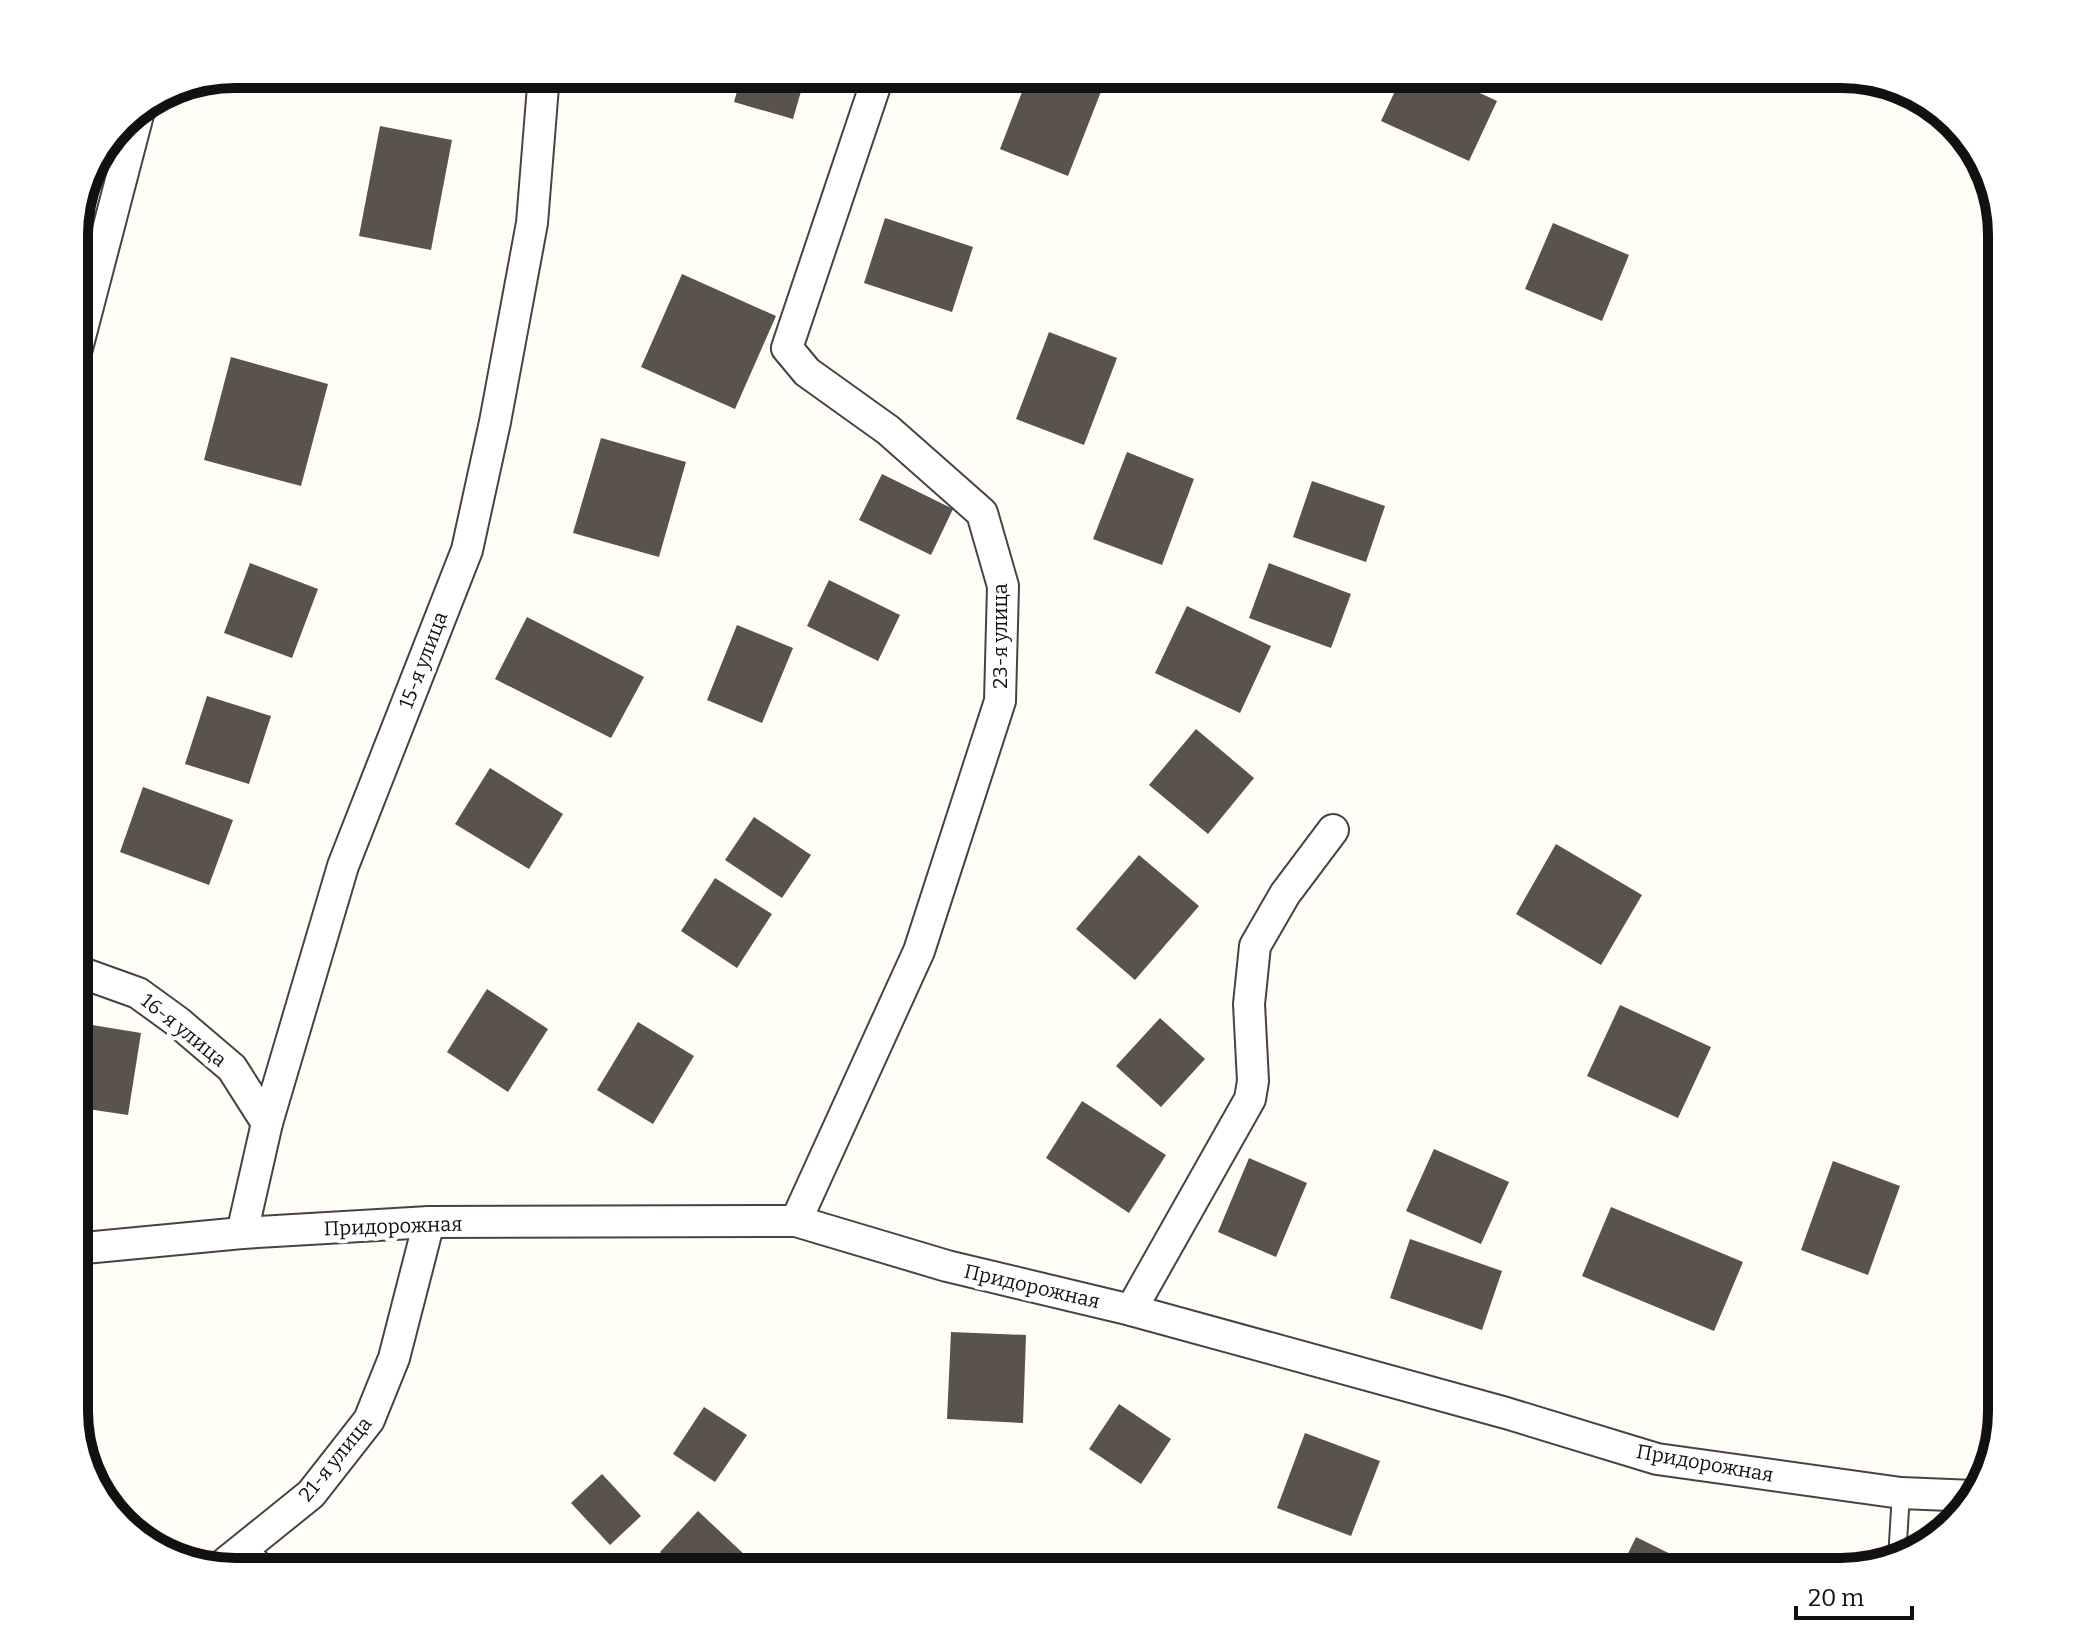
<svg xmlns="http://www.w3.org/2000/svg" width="2076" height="1646" viewBox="0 0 2076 1646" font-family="Bitter,serif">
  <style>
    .building { fill: #5a524d }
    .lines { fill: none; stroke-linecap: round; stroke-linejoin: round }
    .service-casing { stroke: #444; stroke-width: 20 }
    .minor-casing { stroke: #444; stroke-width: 34 }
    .service { stroke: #fff; stroke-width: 16 }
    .minor { stroke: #fff; stroke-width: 30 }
    .labels { text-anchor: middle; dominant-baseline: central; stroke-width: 8; stroke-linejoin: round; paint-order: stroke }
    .street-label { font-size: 20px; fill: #111; stroke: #fff }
    .rim { fill: none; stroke: #111; stroke-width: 10 }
  </style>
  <rect width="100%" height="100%" fill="#fffdf5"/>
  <!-- building -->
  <g class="building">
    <polygon points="742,74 806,74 793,119 734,102"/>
    <polygon points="1029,74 1062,74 1102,89 1068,176 1000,149"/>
    <polygon points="1403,74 1439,74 1497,101 1469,161 1381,121"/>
    <polygon points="380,126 452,140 431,250 359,236"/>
    <polygon points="885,218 973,247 952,312 864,283"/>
    <polygon points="1553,223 1629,255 1602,321 1525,289"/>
    <polygon points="682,274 776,316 735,409 641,367"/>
    <polygon points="1049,332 1117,358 1084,445 1016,419"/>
    <polygon points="231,357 328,384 301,486 204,460"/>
    <polygon points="601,438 686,462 659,557 573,533"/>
    <polygon points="1127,452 1194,479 1162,565 1093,539"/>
    <polygon points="882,474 953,509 931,555 859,520"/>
    <polygon points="1312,481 1385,506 1366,562 1293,537"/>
    <polygon points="250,563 318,589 292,658 224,633"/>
    <polygon points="1269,563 1351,594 1331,648 1249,618"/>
    <polygon points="829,580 900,615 878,661 807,626"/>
    <polygon points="1187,606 1271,646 1240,713 1155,673"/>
    <polygon points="527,617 644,677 611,738 495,679"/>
    <polygon points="737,625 793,648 762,723 707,700"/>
    <polygon points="207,696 271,716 249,784 185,764"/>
    <polygon points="1196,729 1254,778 1208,834 1149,785"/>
    <polygon points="490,768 563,814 529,869 455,824"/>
    <polygon points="143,787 233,820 209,885 120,852"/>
    <polygon points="754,817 811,855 782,898 725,860"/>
    <polygon points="1556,844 1642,895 1601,965 1516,914"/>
    <polygon points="1139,855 1199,906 1135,980 1076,929"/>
    <polygon points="715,878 772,914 737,968 681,931"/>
    <polygon points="487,989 548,1029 508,1092 447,1052"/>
    <polygon points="1620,1005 1711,1047 1678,1118 1587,1076"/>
    <polygon points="1160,1018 1205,1059 1161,1107 1116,1066"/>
    <polygon points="74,1022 141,1033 128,1115 74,1107"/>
    <polygon points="638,1022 694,1056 653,1124 597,1090"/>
    <polygon points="1082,1101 1166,1155 1129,1213 1046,1158"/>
    <polygon points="1434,1149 1509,1182 1481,1244 1406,1211"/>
    <polygon points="1249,1158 1307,1183 1276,1257 1218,1232"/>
    <polygon points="1833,1161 1900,1186 1868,1275 1801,1250"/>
    <polygon points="1611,1207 1743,1262 1714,1331 1582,1276"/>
    <polygon points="1410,1239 1502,1271 1482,1330 1390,1298"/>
    <polygon points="951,1332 1026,1335 1023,1423 947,1419"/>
    <polygon points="1119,1404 1171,1439 1141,1484 1089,1449"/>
    <polygon points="704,1407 747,1435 715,1482 673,1454"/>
    <polygon points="1305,1433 1380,1461 1351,1536 1277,1508"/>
    <polygon points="602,1474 641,1516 610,1545 571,1503"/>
    <polygon points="698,1511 763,1572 682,1572 660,1552"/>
    <polygon points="1636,1537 1707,1572 1619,1572"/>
  </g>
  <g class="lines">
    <!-- service casing -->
    <g class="service-casing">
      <g id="service">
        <polyline points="247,1546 273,1572"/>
        <polyline points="1897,1559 1901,1493"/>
      </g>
    </g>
    <!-- minor casing -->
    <g class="minor-casing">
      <g id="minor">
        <polyline points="74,360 140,107"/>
        <polyline points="74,970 138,993 178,1022 232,1068 267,1123"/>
        <polyline points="796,1221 919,951 1000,701 1003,586 982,513 888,430 807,372 787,348 879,74"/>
        <polyline points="242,1233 267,1123 343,866 467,550 495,422 532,223 544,74"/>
        <polyline points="74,1249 242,1233 429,1222 796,1221 947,1266 1131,1310 1506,1413 1657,1459 1901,1493 1974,1496"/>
        <polyline points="1131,1310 1250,1099 1253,1081 1249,1004 1255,946 1285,894 1333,830"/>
        <polyline points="218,1569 311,1494 369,1420 394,1358 429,1222"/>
      </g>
    </g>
    <!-- service -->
    <use href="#service" class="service"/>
    <!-- minor -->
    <use href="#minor" class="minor"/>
  </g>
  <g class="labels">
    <!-- street labels -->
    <g class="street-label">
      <text transform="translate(1000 636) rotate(-90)">23-я улица</text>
      <text transform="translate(423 660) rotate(-69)">15-я улица</text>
      <text transform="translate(184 1030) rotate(39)">16-я улица</text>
      <text transform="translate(393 1226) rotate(-2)">Придорожная</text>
      <text transform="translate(1032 1286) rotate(13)">Придорожная</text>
      <text transform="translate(335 1459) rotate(-51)">21-я улица</text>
      <text transform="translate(1705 1463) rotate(10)">Придорожная</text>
    </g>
  </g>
  <!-- crop -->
  <path d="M0 0H2076V1646H0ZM235 88H1841A147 147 0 0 1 1988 235V1411A147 147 0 0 1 1841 1558H235A147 147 0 0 1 88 1411V235A147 147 0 0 1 235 88Z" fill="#fff" fill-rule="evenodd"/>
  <path class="rim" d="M235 88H1841A147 147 0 0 1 1988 235V1411A147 147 0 0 1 1841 1558H235A147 147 0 0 1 88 1411V235A147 147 0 0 1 235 88Z"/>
  <!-- scale -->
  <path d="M1796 1606v12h116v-12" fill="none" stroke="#111111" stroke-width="4"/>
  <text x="1808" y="1606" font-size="24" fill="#111111" stroke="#ffffff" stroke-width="6" paint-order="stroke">20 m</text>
</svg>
